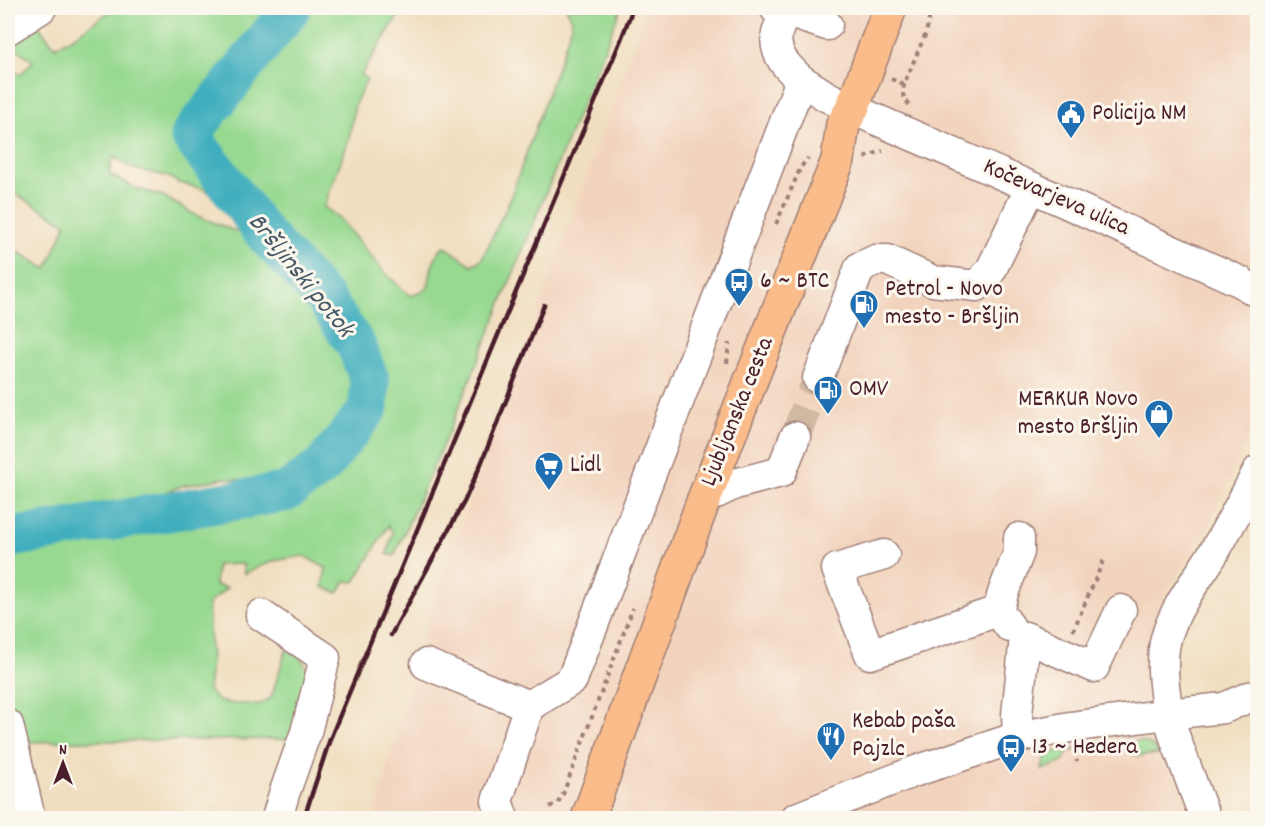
<svg xmlns="http://www.w3.org/2000/svg" width="1265" height="826" viewBox="0 0 1265 826" font-family="Dekko,sans-serif">
  <style>
    .built { fill: #f2d4be }
    .green { fill: #97d990; stroke: #707c5e; stroke-width: 1.5 }
    .lines { fill: none; stroke-linecap: round; stroke-linejoin: round }
    .river { stroke: #40aebe; stroke-width: 40 }
    .minor-tunnel { stroke: #d0b8a2; stroke-width: 30; stroke-dasharray: 30 15; stroke-linecap: butt }
    .minor-casing { stroke: #9e7e76; stroke-width: 33 }
    .major-casing { stroke: #9e7e76; stroke-width: 36 }
    .path { stroke: #9e7e76; stroke-width: 4; stroke-dasharray: 4.5 4.5; stroke-linecap: butt }
    .minor { stroke: #fff; stroke-width: 30 }
    .major { stroke: #f9bc8a; stroke-width: 33 }
    .rail { stroke: #4a1f2b; stroke-width: 4.5 }
    .labels { text-anchor: middle; dominant-baseline: central; stroke-width: 6; stroke-linejoin: round; paint-order: stroke }
    .poi-label { font-size: 24px; fill: #4a1f2b; stroke: #fbf7ec; text-anchor: start }
    .street-label { font-size: 24px; fill: #4a1f2b; stroke: #fbf7ec }
    .water-label { font-size: 26px; font-style: italic; fill: #465866; stroke: #fbf7ec }
  </style>
  <rect width="100%" height="100%" fill="#fbf7ec"/>
  <filter id="ink" filterUnits="userSpaceOnUse"><feTurbulence type="fractalNoise" baseFrequency=".0167" numOctaves="2"/><feDisplacementMap in="SourceGraphic" scale="12" xChannelSelector="R" yChannelSelector="G"/><feConvolveMatrix kernelMatrix="1 2 1 2 8 2 1 2 1" color-interpolation-filters="sRGB"/></filter>
  <filter id="wash" filterUnits="userSpaceOnUse"><feTurbulence type="fractalNoise" baseFrequency=".008" numOctaves="4" result="noise"/><feDisplacementMap in="SourceGraphic" scale="24" xChannelSelector="R" yChannelSelector="G"/><feGaussianBlur stdDeviation="1.35" result="paint"/><feColorMatrix in="noise" values="0 0 0 0 0 0 0 0 0 0 0 0 0 0 0 0 0 1.4 0 .05"/><feComposite in="paint" operator="in"/></filter>
  <g filter="url(#wash)">
    <rect width="100%" height="100%" fill="#f1dec0"/>
    <!-- built -->
    <polygon class="built" points="645,8 1257,8 1257,417 1207,530 1166,591 1154,659 1192,818 380,818 375,812 433,603 637,36"/>
    <!-- green -->
    <g class="green">
      <polygon points="115,8 403,8 361,75 367,79 355,104 349,139 324,207 339,218 384,272 410,296 422,292 428,287 432,266 438,252 444,246 472,265 482,259 509,202 563,51 570,31 572,19 566,8 621,8 450,429 394,556 387,554 393,532 388,526 355,582 345,581 338,593 323,587 326,568 304,556 273,561 244,574 243,564 217,565 215,585 227,588 208,604 211,663 208,690 218,701 235,704 260,704 271,698 286,650 298,654 312,676 295,739 14,742 11,718 8,709 8,551 42,548 127,530 172,515 226,501 275,503 302,497 324,480 351,452 377,414 381,385 380,376 346,312 268,229 240,210 203,189 179,183 167,176 134,169 113,157 109,174 135,188 163,196 195,215 250,237 266,247 292,274 316,303 350,358 360,391 356,413 333,443 309,467 273,483 225,478 181,486 126,509 94,512 56,520 8,526 8,246 47,269 66,224 8,189 8,66 20,75 33,61 9,43 33,19 55,47 70,39"/>
      <path d="M1139 741C1148 743 1155 745 1159 754L1138 756 1122 745 1068 751 1063 762 1042 770 1044 759 1052 752Z"/>
    </g>
    <g class="lines">
      <!-- river -->
      <polyline class="river" points="8,538 286,492 322,467 368,409 370,381 356,345 324,298 266,236 190,135 291,8"/>
    </g>
  </g>
  <g filter="url(#ink)">
    <g class="lines">
      <!-- minor-tunnel -->
      <polyline class="minor-tunnel" points="795,437 818,378"/>
      <!-- minor casing -->
      <g class="minor-casing">
        <g id="minor">
          <polyline points="775,8 827,25"/>
          <path d="M786 11C783 19 778 27 777 34 773 54 788 68 801 80"/>
          <polyline points="8,29 41,8"/>
          <polyline points="818,378 860,267 876,260 887,260 933,281 977,286 991,270 1031,187"/>
          <polyline points="704,499 735,484 781,472 795,437"/>
          <polyline points="884,555 837,569 870,654 998,611"/>
          <polyline points="261,615 325,658 306,732 284,794 277,818"/>
          <polyline points="1010,627 998,611 1003,593 1019,552 1019,538"/>
          <polyline points="426,664 529,706"/>
          <polyline points="8,725 30,818"/>
          <polyline points="1018,737 1017,715 1025,637 1094,667 1121,610"/>
          <polyline points="503,818 497,801 529,706 572,680 801,80 826,96 852,109 1031,187 1241,282 1258,293"/>
          <path d="M796 818 913 772 1018 737 1070 727 1168 714C1164 689 1159 656 1168 632 1178 602 1198 579 1214 552 1229 526 1244 499 1258 471"/>
          <polyline points="1205,818 1175,738 1168,714 1224,708 1249,697 1258,696"/>
        </g>
      </g>
      <!-- major casing -->
      <g class="major-casing">
        <polyline id="major" points="588,818 704,499 838,160 843,124 852,109 890,8"/>
      </g>
      <!-- path -->
      <g class="path">
        <polyline points="891,79 904,84"/>
        <polyline points="909,105 903,95 904,84 926,33 930,15 930,8"/>
        <polyline points="865,158 870,155 883,151"/>
        <polyline points="776,224 801,167 808,158"/>
        <polyline points="727,363 729,343"/>
        <polyline points="1073,631 1104,559"/>
        <polyline points="1075,751 1077,762"/>
        <polyline points="550,807 558,803 563,794 633,608"/>
      </g>
      <!-- minor -->
      <use href="#minor" class="minor"/>
      <!-- major -->
      <use href="#major" class="major"/>
      <!-- rail -->
      <g class="rail">
        <polyline points="391,635 464,502 481,464 544,305"/>
        <polyline points="304,818 330,739 622,37 633,8"/>
      </g>
    </g>
  </g>
  <!-- icons -->
  <defs>
    <g id="civic-pin" transform="scale(1.5)"><path d="M0 17L-7.5 6A9.5 9.5 0 1 1 7.5 6Z" fill="#1f6fb2" stroke="#fbf7ec"/><path d="M-.6-6.5H3V-4.5H.6V-3L4-1V1h2V6H-6V1h2V-1L-.6-3ZM-1.2 2.5V6h2.4V2.5Z" fill="#fff"/></g>
    <g id="bus-pin" transform="scale(1.5)"><path d="M0 17L-7.5 6A9.5 9.5 0 1 1 7.5 6Z" fill="#1f6fb2" stroke="#fbf7ec"/><path d="M-5-6H5V4H4V6H2V4H-2V6H-4V4H-5ZM-3.5-4V0h7V-4ZM-3.5 1.2v1.5H-2V1.2ZM2 1.2v1.5H3.5V1.2Z" fill="#fff"/></g>
    <g id="fuel-pin" transform="scale(1.5)"><path d="M0 17L-7.5 6A9.5 9.5 0 1 1 7.5 6Z" fill="#1f6fb2" stroke="#fbf7ec"/><path d="M-5.5-6h7V0h2V4h1.3V-2.5L3-4.5l.8-.8L6-3V5H2.5V1h-1V6h-7ZM-4.2-4.7v3.2H.2V-4.7Z" fill="#fff"/></g>
    <g id="shop-pin" transform="scale(1.5)"><path d="M0 17L-7.5 6A9.5 9.5 0 1 1 7.5 6Z" fill="#1f6fb2" stroke="#fbf7ec"/><path d="M-5-2.5h2.3a2.7 3.5 0 0 1 5.4 0H5L5.5 6h-11ZM-1.5-2.5h3a1.5 2.3 0 0 0-3 0Z" fill="#fff"/></g>
    <g id="supermarket-pin" transform="scale(1.5)"><path d="M0 17L-7.5 6A9.5 9.5 0 1 1 7.5 6Z" fill="#1f6fb2" stroke="#fbf7ec"/><path d="M-6-5.5h2.5l.6 2H6L4.5 2H-2.5L-4.4-4H-6ZM-1.5 3.2a1.3 1.3 0 1 0 .1 0ZM3 3.2a1.3 1.3 0 1 0 .1 0Z" fill="#fff"/></g>
    <g id="restaurant-pin" transform="scale(1.5)"><path d="M0 17L-7.5 6A9.5 9.5 0 1 1 7.5 6Z" fill="#1f6fb2" stroke="#fbf7ec"/><path d="M-5-6h1v4h1v-4h1v4h1v-4h1v5L-1.5 .5V6h-2V.5L-5-1ZM5-6V6H3V1.5H1.5Q1.5-4 5-6Z" fill="#fff"/></g>
  </defs>
  <g fill-rule="evenodd">
    <use href="#civic-pin" x="1071" y="114"/>
    <use href="#bus-pin" x="739" y="282"/>
    <use href="#fuel-pin" x="864" y="304"/>
    <use href="#fuel-pin" x="828" y="390"/>
    <use href="#shop-pin" x="1159" y="414"/>
    <use href="#supermarket-pin" x="549" y="466"/>
    <use href="#restaurant-pin" x="831" y="736"/>
    <use href="#bus-pin" x="1011" y="748"/>
  </g>
  <g class="labels">
    <!-- poi labels -->
    <g class="poi-label">
      <text x="1092" y="114">Policija NM</text>
      <text x="760" y="282">6 ~ BTC</text>
      <text x="885" y="290">Petrol - Novo<tspan x="885" dy="28">mesto - Bršljin</tspan></text>
      <text x="849" y="390">OMV</text>
      <text x="1138" y="400" text-anchor="end">MERKUR Novo<tspan x="1138" dy="28">mesto Bršljin</tspan></text>
      <text x="570" y="466">Lidl</text>
      <text x="852" y="722">Kebab paša<tspan x="852" dy="28">Pajzlc</tspan></text>
      <text x="1032" y="748">13 ~ Hedera</text>
    </g>
    <!-- street labels -->
    <g class="street-label">
      <text transform="translate(1056 198) rotate(24)">Kočevarjeva ulica</text>
      <text transform="translate(738 412) rotate(-68)">Ljubljanska cesta</text>
    </g>
    <!-- water labels -->
    <g class="water-label">
      <text transform="translate(300 276) rotate(51)">Bršljinski potok</text>
    </g>
  </g>
  <!-- margin -->
  <rect width="1265" height="826" fill="none" stroke="#fbf7ec" stroke-width="30"/>
  <!-- north arrow -->
  <g transform="translate(63 763)" stroke="#fbf7ec" stroke-width="4.5" paint-order="stroke">
  <path d="M0-4.5L10 22L0 15L-10 22Z" fill="#4a1f2b"/>
  <text y="-9" font-size="16" font-weight="bold" text-anchor="middle" fill="#4a1f2b">N</text>
  </g>
</svg>
